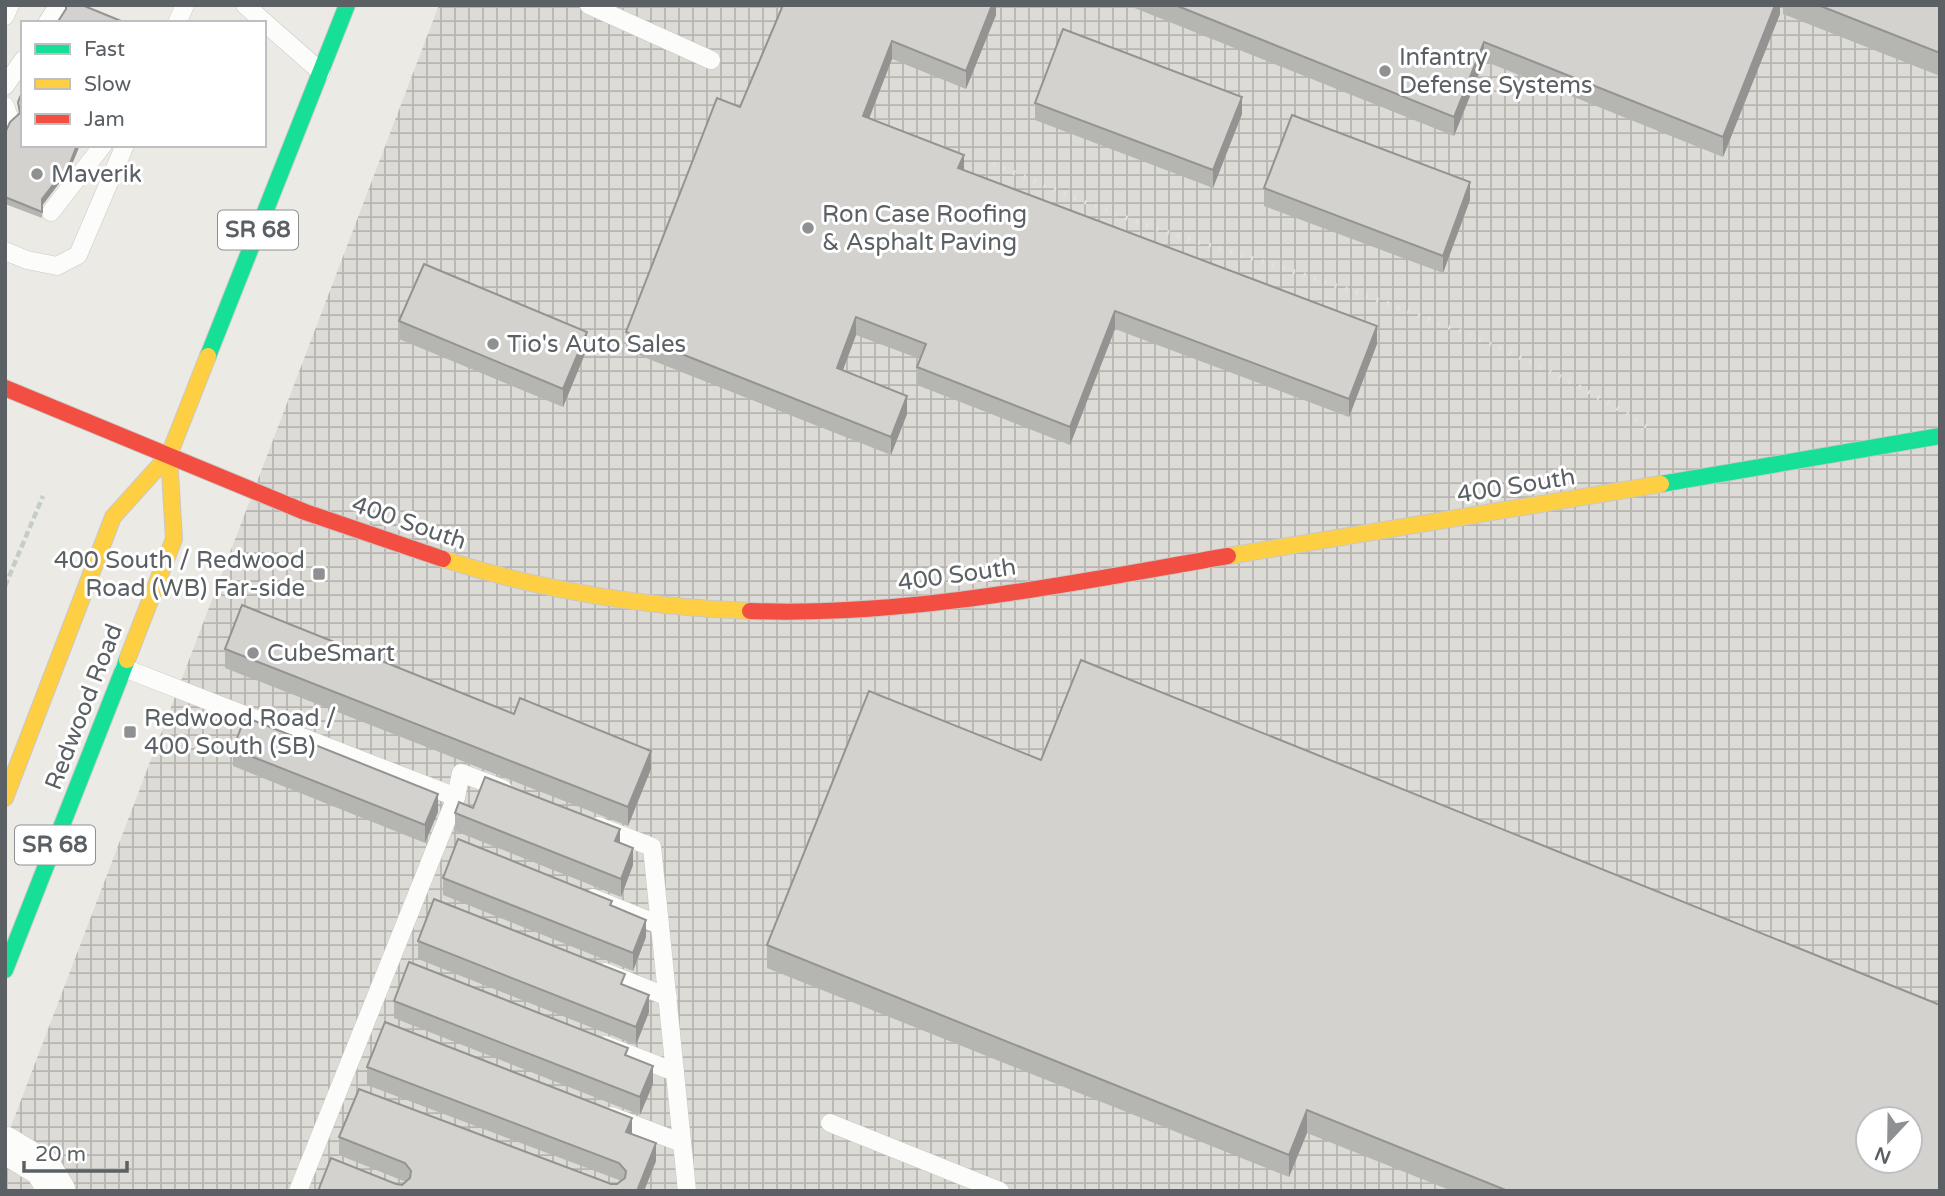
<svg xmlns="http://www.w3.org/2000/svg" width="1945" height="1196" viewBox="0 0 1945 1196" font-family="'Varela Round',sans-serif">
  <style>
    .industrial { fill: url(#industrial-grid); fill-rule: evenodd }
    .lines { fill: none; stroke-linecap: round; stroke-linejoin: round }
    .lane-casing { stroke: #c8c9c8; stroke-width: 19 }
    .street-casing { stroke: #c8c9c8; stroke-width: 38 }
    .fast-casing { stroke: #c8c8c8; stroke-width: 18 }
    .slow-casing { stroke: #c8c8c8; stroke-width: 18 }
    .jam-casing { stroke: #c8c8c8; stroke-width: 18 }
    .path { stroke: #c6cdc8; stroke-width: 4.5; stroke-dasharray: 7 3.5; stroke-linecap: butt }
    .lane { stroke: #fcfcfb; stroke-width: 18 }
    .street { stroke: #fcfcfb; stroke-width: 37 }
    .fast { stroke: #16e098; stroke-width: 16 }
    .slow { stroke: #ffcf43; stroke-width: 16 }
    .jam { stroke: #f24e42; stroke-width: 16 }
    .rail { stroke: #e3e2e2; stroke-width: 5; stroke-dasharray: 2 9; stroke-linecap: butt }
    .wall { fill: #b5b5b2 }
    .shaded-wall { fill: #949391 }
    .building { fill: #d3d2cf; stroke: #949391; stroke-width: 2; fill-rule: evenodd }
    .poi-dot { fill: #8e9092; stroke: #fff; stroke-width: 2.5 }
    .labels { text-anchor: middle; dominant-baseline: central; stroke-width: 6; stroke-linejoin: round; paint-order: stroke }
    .shield { fill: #fff; stroke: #8c9093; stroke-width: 2 }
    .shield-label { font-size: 23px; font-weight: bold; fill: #5b6065 }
    .poi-label { font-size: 24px; fill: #5b6065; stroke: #fff; text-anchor: start }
    .street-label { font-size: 24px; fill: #5b6065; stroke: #fff }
  </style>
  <defs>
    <pattern id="industrial-grid" width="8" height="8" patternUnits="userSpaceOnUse" patternTransform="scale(1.75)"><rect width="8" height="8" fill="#dddbd6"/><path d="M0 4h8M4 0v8" fill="none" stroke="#b6b5b1"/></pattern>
  </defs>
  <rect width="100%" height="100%" fill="#eceae5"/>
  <!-- industrial -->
  <path class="industrial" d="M439 5H1940V1191H5V1142ZM1868 1119H1910V1161H1868Z"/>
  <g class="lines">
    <!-- lane casing -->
    <g class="lane-casing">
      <g id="lane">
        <polyline points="245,5 321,72"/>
        <polyline points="589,5 711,60"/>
        <polyline points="5,16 10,5"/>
        <polyline points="47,23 56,9"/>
        <polyline points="177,23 185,5"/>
        <polyline points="5,86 23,60"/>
        <polyline points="5,106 9,117"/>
        <polyline points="51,212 103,145"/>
        <polyline points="5,251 27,260 57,266 78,255 125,145"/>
        <polyline points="124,668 456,797"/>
        <polyline points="598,826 652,847 687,1191"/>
        <polyline points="593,898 660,925"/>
        <polyline points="605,972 668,997"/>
        <polyline points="605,1045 675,1072"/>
        <polyline points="611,1116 682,1143"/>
        <polyline points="830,1123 1000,1191"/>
        <polyline points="298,1191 456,797 461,773 503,789"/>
      </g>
    </g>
    <!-- street casing -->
    <g class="street-casing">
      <polyline id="street" points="5,1145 43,1168 57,1191"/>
    </g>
    <!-- fast casing -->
    <g class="fast-casing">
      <g id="fast">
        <polyline points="208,356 347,5"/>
        <polyline points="1661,484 1940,436"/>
        <polyline points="5,970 127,660"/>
      </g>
    </g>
    <!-- slow casing -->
    <g class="slow-casing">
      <g id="slow">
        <polyline points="1228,556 1661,484"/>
        <path d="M443 559C543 591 646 607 750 611"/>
        <polyline points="127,660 174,539 169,455"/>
        <polyline points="5,798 113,517 169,455 208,356"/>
      </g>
    </g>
    <!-- jam casing -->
    <g class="jam-casing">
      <g id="jam">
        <polyline points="5,388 305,512 443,559"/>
        <path d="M750 611C910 617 1071 583 1228 556"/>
      </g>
    </g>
    <!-- path -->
    <polyline class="path" points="5,586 43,496"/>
    <!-- lane -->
    <use href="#lane" class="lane"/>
    <!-- street -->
    <use href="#street" class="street"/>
    <!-- fast -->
    <use href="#fast" class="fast"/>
    <!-- slow -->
    <use href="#slow" class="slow"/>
    <!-- jam -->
    <use href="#jam" class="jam"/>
    <!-- rail -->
    <path class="rail" d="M993 164C1056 190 1120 218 1185 238 1340 285 1513 339 1649 428"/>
  </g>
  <!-- wall -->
  <g class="wall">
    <polygon points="783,5 996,5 996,15 966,89 892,59 869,119 964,170 1377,344 1349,417 1115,329 1070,445 917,385 917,367 920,359 856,335 843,370 907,414 891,455 626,350 626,332 740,107"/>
    <polygon points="1127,5 1780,5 1780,14 1723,157 1484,61 1454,136"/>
    <polygon points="1783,5 1940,5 1940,76 1783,14"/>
    <polygon points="23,90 23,145 80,145 70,169 42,205 42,218 5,204 5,133 19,114 18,102"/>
    <polygon points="1035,103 1242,114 1213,188 1035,120"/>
    <polygon points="1264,188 1470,200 1443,273 1264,206"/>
    <polygon points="399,321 587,349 563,407 399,339"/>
    <polygon points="225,649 651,769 628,826 225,668"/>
    <polygon points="233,749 438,812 425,843 233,766"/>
    <polygon points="473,808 633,865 621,897 455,831 455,813"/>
    <polygon points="443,878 612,906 646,937 633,971 443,895"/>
    <polygon points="418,941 625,985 649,1012 636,1045 418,959"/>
    <polygon points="767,945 1940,1191 1452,1191 1307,1133 1289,1177 767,968"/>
    <polygon points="394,1001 653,1084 640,1115 394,1018"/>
    <polygon points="367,1067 632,1134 656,1161 644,1191 318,1191 402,1185 406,1182 339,1155 339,1137 611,1184 617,1184 620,1182 619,1180 367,1085"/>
  </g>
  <!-- shaded-wall -->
  <g class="shaded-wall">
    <polygon points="992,5 996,5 996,15 966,89 966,71"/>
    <polygon points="1775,5 1780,5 1780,14 1723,157 1723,137"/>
    <polygon points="892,41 892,59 863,134 863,116"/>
    <polygon points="1484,42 1484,61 1454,136 1454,117"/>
    <polygon points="1242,97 1242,114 1213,188 1213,170"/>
    <polygon points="77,145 80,145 70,169 42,206 42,199"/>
    <polygon points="964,155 964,173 958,168"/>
    <polygon points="1470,182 1470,200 1443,273 1443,256"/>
    <polygon points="1115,311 1115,329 1070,445 1070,427"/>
    <polygon points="856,317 856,335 837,386 837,368"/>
    <polygon points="1377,326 1377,344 1349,417 1349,399"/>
    <polygon points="587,332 587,349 563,407 563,389"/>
    <polygon points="907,396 907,414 891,455 891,437"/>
    <polygon points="651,751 651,769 628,826 628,807"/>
    <polygon points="438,794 438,812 425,843 425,825"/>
    <polygon points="620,829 620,847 615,841"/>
    <polygon points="633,848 633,865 621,897 621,879"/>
    <polygon points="646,920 646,937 633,971 633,953"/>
    <polygon points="649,995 649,1012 636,1045 636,1027"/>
    <polygon points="653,1066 653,1084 640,1115 640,1097"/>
    <polygon points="1307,1110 1307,1133 1289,1177 1289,1155"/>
    <polygon points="632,1118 632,1136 626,1132"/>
    <polygon points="656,1143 656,1161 644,1191 637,1191"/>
  </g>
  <!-- building -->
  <g class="building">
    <polygon points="66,5 82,5 126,23 57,23 66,9"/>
    <polygon points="783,5 992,5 966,71 892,41 863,116 964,155 958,168 1377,326 1349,399 1115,311 1070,427 917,367 926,344 856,317 837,368 907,396 891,437 626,332 717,98 740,107"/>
    <polygon points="1175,5 1775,5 1723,137 1484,42 1454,117"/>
    <polygon points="1818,5 1940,5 1940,53"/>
    <polygon points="1063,29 1242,97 1213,170 1035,103"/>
    <polygon points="23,90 23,145 77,145 70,163 42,199 42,212 5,197 5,133 10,122 20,113 18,102"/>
    <polygon points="1292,115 1470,182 1443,256 1264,188"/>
    <polygon points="424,264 587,332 563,389 399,321"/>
    <polygon points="242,605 514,714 520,698 651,751 628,807 225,649"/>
    <path d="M1081 660 1940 1005V1191H1508L1307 1110 1289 1155 767 945 869 691 1041 760ZM1868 1119H1910V1161H1868Z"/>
    <polygon points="245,717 438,794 425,825 233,749"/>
    <polygon points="485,777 620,829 615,841 633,848 621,879 455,813 459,802 473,808"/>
    <polygon points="458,839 612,901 610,905 646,920 633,953 443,878"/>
    <polygon points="434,899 625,974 621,984 649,995 636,1027 418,941"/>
    <polygon points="409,962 628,1048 625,1055 653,1066 640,1097 394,1001"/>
    <polygon points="385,1022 632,1118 626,1132 656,1143 637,1191 318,1191 331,1158 396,1184 402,1185 410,1178 411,1171 405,1163 339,1137 359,1089 611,1184 617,1184 625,1178 626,1171 619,1163 367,1067"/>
  </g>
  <!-- markers -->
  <g class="poi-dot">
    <circle cx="1385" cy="71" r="7"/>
    <circle cx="37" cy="174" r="7"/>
    <circle cx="808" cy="228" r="7"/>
    <circle cx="493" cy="344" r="7"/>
    <rect x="312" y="567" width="14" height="14" rx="3.5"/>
    <circle cx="253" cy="653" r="7"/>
    <rect x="123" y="725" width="14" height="14" rx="3.5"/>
  </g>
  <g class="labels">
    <!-- shield labels -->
    <g class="shield">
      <rect x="218" y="210.5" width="80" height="39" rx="5"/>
      <rect x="15" y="825.5" width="80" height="39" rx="5"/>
    </g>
    <g class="shield-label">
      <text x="258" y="230">SR 68</text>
      <text x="55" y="845">SR 68</text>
    </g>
    <!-- poi labels -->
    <g class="poi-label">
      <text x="1399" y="57">Infantry<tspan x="1399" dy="28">Defense Systems</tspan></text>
      <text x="51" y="174">Maverik</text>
      <text x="822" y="214">Ron Case Roofing<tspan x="822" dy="28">&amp; Asphalt Paving</tspan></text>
      <text x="507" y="344">Tio's Auto Sales</text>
      <text x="305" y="560" text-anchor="end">400 South / Redwood<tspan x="305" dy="28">Road (WB) Far-side</tspan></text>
      <text x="267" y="653">CubeSmart</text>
      <text x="144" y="718">Redwood Road /<tspan x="144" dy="28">400 South (SB)</tspan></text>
    </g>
    <!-- street labels -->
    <g class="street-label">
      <text transform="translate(1516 486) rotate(-9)">400 South</text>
      <text transform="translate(409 523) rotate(19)">400 South</text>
      <text transform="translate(957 575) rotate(-8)">400 South</text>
      <text transform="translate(84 707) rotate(-69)">Redwood Road</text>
    </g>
  </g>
  <!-- border -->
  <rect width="1945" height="1196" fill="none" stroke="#5b6065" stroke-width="14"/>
  <!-- legend -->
  <rect x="21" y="21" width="245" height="126" fill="#ffffff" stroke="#bdbfc1" stroke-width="2"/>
  <rect x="35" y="44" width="35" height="10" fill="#16e098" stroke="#bdbfc1" stroke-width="2"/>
  <text x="84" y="56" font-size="21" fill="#5b6065">Fast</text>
  <rect x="35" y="79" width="35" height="10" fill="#ffcf43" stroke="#bdbfc1" stroke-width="2"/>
  <text x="84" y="91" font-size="21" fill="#5b6065">Slow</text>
  <rect x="35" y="114" width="35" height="10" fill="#f24e42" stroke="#bdbfc1" stroke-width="2"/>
  <text x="84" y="126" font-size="21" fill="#5b6065">Jam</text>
  <!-- north arrow -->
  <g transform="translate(1889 1140) rotate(202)"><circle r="33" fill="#ffffff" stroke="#bdbfc1" stroke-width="2"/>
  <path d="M0-5L12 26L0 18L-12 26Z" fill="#8e9092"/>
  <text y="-10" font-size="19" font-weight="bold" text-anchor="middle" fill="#5b6065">N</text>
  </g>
  <!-- scale -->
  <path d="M24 1161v10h103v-10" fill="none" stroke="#5b6065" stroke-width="3.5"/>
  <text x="35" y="1161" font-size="21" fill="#5b6065" stroke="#ffffff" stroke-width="5" paint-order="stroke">20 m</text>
</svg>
